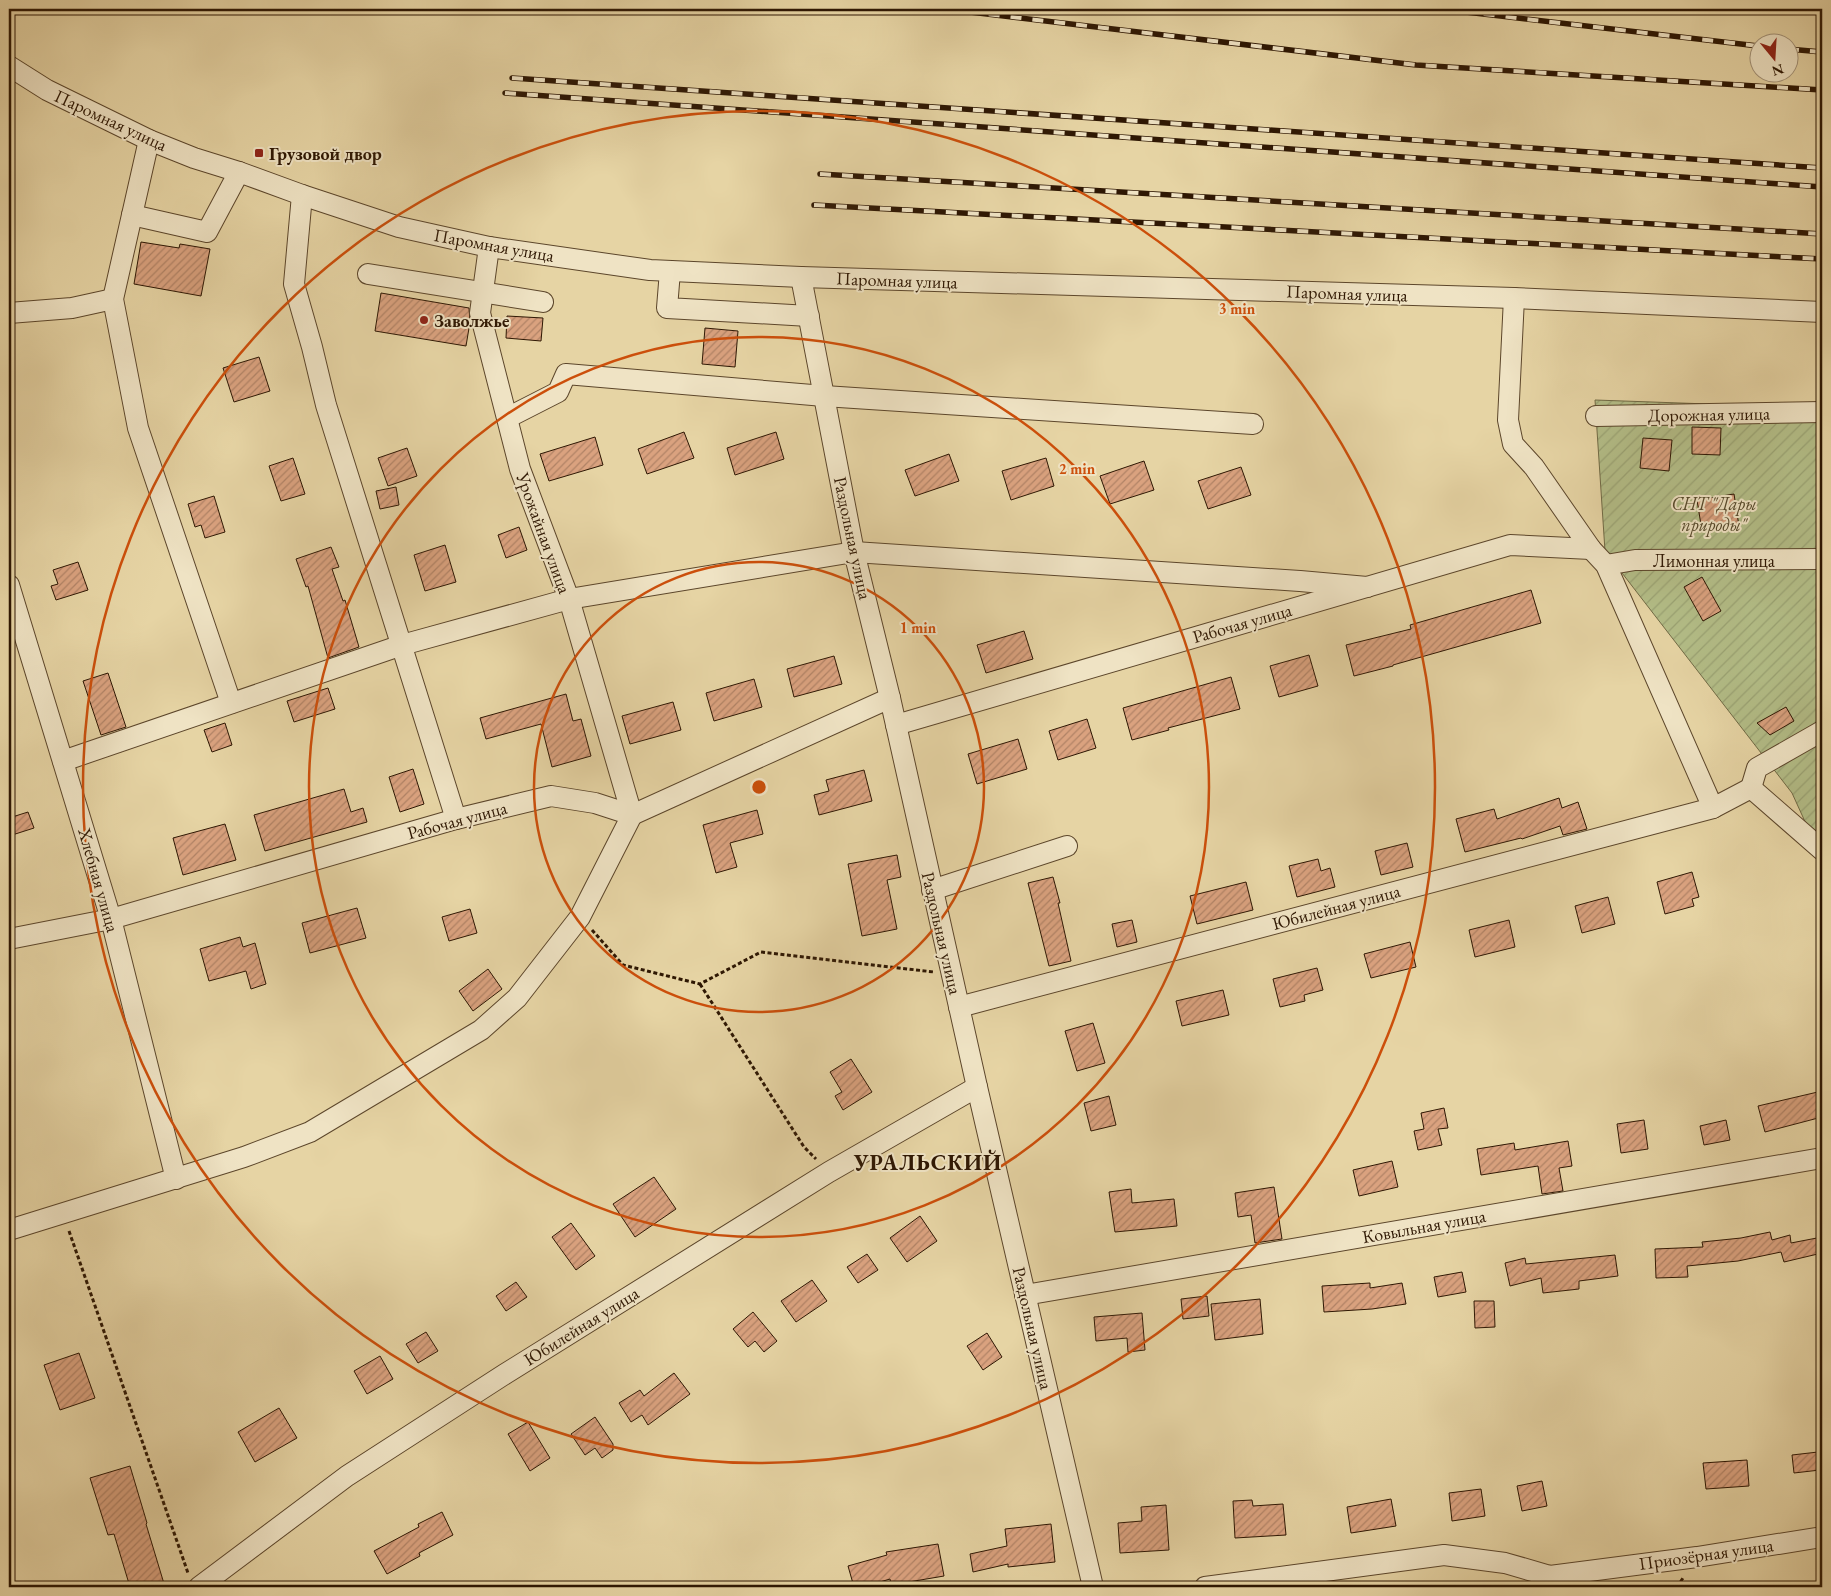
<svg xmlns="http://www.w3.org/2000/svg" width="1831" height="1596" viewBox="0 0 1831 1596" font-family="'EB Garamond',serif">
  <style>
    .garden { fill: url(#garden-furrows); stroke: #706a45 }
    .building { fill: url(#building-hatch); stroke: #2e1703 }
    .lines { fill: none; stroke-linecap: round; stroke-linejoin: round }
    .minor-casing { stroke: #5c462b; stroke-width: 22 }
    .path { stroke: #2e1703; stroke-width: 3; stroke-dasharray: 4 2.5; stroke-linecap: butt }
    .minor { stroke: #efe3c4; stroke-width: 20 }
    .rail-casing { stroke: #2e1703; stroke-width: 5.5 }
    .rail { stroke: #efe3c4; stroke-width: 4; stroke-dasharray: 11; stroke-linecap: butt }
    .ring { fill: none; stroke: #cc4f0b; stroke-width: 2.5 }
    .poi-dot { fill: #8f2418; stroke: #efe3c4; stroke-width: 2 }
    .labels { text-anchor: middle; dominant-baseline: central; stroke-width: 4; stroke-linejoin: round; paint-order: stroke }
    .street-label { font-size: 18px; fill: #2e1703; stroke: #efe3c4 }
    .poi-label { font-size: 18px; font-weight: bold; fill: #2e1703; stroke: #efe3c4; text-anchor: start }
    .park-label { font-size: 18px; font-style: italic; fill: #56492b; stroke: #efe3c4 }
    .district-label { font-size: 22px; font-weight: bold; letter-spacing: 1px; fill: #2e1703; stroke: #efe3c4 }
    .centre { fill: #cc4f0b; stroke: #efe3c4; stroke-width: 2.5 }
    .ring-label { font-size: 15px; text-anchor: middle; font-weight: bold; fill: #cc4f0b; stroke: #efe3c4; stroke-width: 4; stroke-linejoin: round; paint-order: stroke }
  </style>
  <defs>
    <pattern id="garden-furrows" width="10" height="10" patternUnits="userSpaceOnUse" patternTransform="scale(1.25)"><rect width="10" height="10" fill="#b3bd87"/><path d="M-1 1l2-2M0 10L10 0M9 11l2-2" fill="none" stroke="#9aa273"/></pattern>
    <pattern id="building-hatch" width="6" height="6" patternUnits="userSpaceOnUse" patternTransform="scale(1.25)"><rect width="6" height="6" fill="#daa27f"/><path d="M-1 1l2-2M0 6l6-6M5 7l2-2" fill="none" stroke="#b18366"/></pattern>
  </defs>
  <rect width="100%" height="100%" fill="#e6d4a4"/>
  <filter id="stains"><feTurbulence type="fractalNoise" baseFrequency=".004" numOctaves="4"/><feColorMatrix values="0 0 0 0 .2 0 0 0 0 .09 0 0 0 0 .02 0 0 0 .5 -.17"/></filter>
  <radialGradient id="worn" r=".72"><stop offset=".6" stop-color="#630" stop-opacity="0"/><stop offset="1" stop-color="#630" stop-opacity=".3"/></radialGradient>
  <!-- garden -->
  <polygon class="garden" points="1595,400 1822,408 1822,859 1792,793 1605,551"/>
  <!-- building -->
  <g class="building">
    <polygon points="141,242 179,248 180,244 210,249 201,296 134,284"/>
    <polygon points="381,293 469,308 470,322 466,346 375,331"/>
    <polygon points="507,316 543,318 541,341 506,338"/>
    <polygon points="705,328 738,331 735,367 702,364"/>
    <polygon points="259,357 270,391 234,402 223,368"/>
    <polygon points="1692,427 1721,428 1720,455 1692,454"/>
    <polygon points="684,432 694,458 647,474 638,449"/>
    <polygon points="776,432 784,459 735,475 727,448"/>
    <polygon points="595,437 603,465 549,481 540,454"/>
    <polygon points="1643,438 1672,440 1669,471 1640,468"/>
    <polygon points="407,448 417,476 388,486 378,458"/>
    <polygon points="949,454 959,481 915,496 905,470"/>
    <polygon points="293,458 305,494 281,501 269,466"/>
    <polygon points="1046,458 1054,486 1011,500 1002,471"/>
    <polygon points="1144,461 1154,490 1110,504 1100,476"/>
    <polygon points="1241,467 1251,495 1208,509 1198,481"/>
    <polygon points="396,487 399,505 380,509 376,491"/>
    <polygon points="1734,494 1739,526 1702,531 1697,500"/>
    <polygon points="214,496 225,532 205,538 201,525 195,527 188,504"/>
    <polygon points="519,527 527,550 506,558 498,535"/>
    <polygon points="445,545 456,582 425,591 414,555"/>
    <polygon points="331,547 339,567 332,569 343,601 345,600 359,647 328,658 308,586 306,587 296,559"/>
    <polygon points="78,562 88,590 56,600 51,586 58,584 53,570"/>
    <polygon points="1702,577 1721,611 1703,621 1684,587"/>
    <polygon points="1531,590 1541,623 1393,665 1393,666 1354,676 1346,645 1411,629 1410,625"/>
    <polygon points="1024,631 1033,659 986,673 977,645"/>
    <polygon points="1309,655 1318,686 1279,697 1270,666"/>
    <polygon points="834,656 842,684 794,697 787,669"/>
    <polygon points="108,673 126,727 101,735 83,681"/>
    <polygon points="1231,677 1240,709 1168,728 1169,730 1132,740 1123,708"/>
    <polygon points="754,679 762,707 714,721 706,693"/>
    <polygon points="328,688 335,709 294,722 287,701"/>
    <polygon points="566,694 573,721 581,719 591,756 552,767 541,724 486,739 480,718"/>
    <polygon points="673,702 681,730 630,744 622,716"/>
    <polygon points="1786,707 1794,721 1770,735 1757,723"/>
    <polygon points="1087,719 1096,748 1058,760 1049,731"/>
    <polygon points="225,723 232,745 212,752 204,730"/>
    <polygon points="1018,739 1027,769 977,784 968,754"/>
    <polygon points="413,769 424,804 400,812 389,777"/>
    <polygon points="864,770 872,801 819,815 814,795 829,791 826,780"/>
    <polygon points="344,789 351,812 363,808 367,822 265,851 254,815"/>
    <polygon points="1559,798 1562,808 1578,802 1587,829 1563,835 1560,826 1522,839 1521,838 1465,852 1456,819 1494,809 1497,819"/>
    <polygon points="757,810 763,834 730,843 737,867 716,873 703,825"/>
    <polygon points="28,812 34,828 9,836 9,818"/>
    <polygon points="225,824 236,860 183,875 173,838"/>
    <polygon points="1407,843 1413,867 1381,875 1375,851"/>
    <polygon points="897,855 901,877 887,880 897,929 862,936 848,864"/>
    <polygon points="1318,859 1321,871 1330,868 1335,887 1297,897 1289,866"/>
    <polygon points="1692,872 1699,897 1692,899 1694,906 1665,914 1657,882"/>
    <polygon points="1053,877 1060,903 1058,903 1071,961 1049,966 1028,883"/>
    <polygon points="1246,882 1253,910 1197,924 1190,896"/>
    <polygon points="1608,897 1615,924 1582,933 1575,906"/>
    <polygon points="357,908 366,938 310,953 302,923"/>
    <polygon points="470,909 477,933 449,941 442,917"/>
    <polygon points="1132,920 1137,942 1117,947 1112,924"/>
    <polygon points="1509,920 1515,947 1475,957 1469,930"/>
    <polygon points="240,937 243,947 255,943 266,984 251,989 246,971 209,981 200,949"/>
    <polygon points="1410,942 1416,967 1371,978 1364,954"/>
    <polygon points="1317,968 1323,990 1304,995 1305,1001 1280,1007 1273,979"/>
    <polygon points="488,969 502,989 473,1011 459,991"/>
    <polygon points="1223,990 1229,1015 1182,1026 1176,1001"/>
    <polygon points="1093,1023 1105,1063 1077,1071 1065,1031"/>
    <polygon points="851,1059 872,1092 843,1110 835,1096 842,1092 830,1072"/>
    <polygon points="1822,1091 1822,1117 1765,1132 1758,1106"/>
    <polygon points="1109,1096 1116,1125 1091,1131 1084,1103"/>
    <polygon points="1444,1108 1448,1128 1438,1129 1442,1145 1418,1150 1414,1131 1424,1129 1421,1113"/>
    <polygon points="1644,1120 1648,1149 1621,1153 1617,1124"/>
    <polygon points="1726,1120 1730,1140 1704,1145 1700,1126"/>
    <polygon points="1568,1141 1572,1166 1559,1168 1563,1191 1542,1194 1538,1166 1481,1175 1477,1149 1514,1143 1515,1150"/>
    <polygon points="1392,1161 1398,1187 1359,1196 1353,1170"/>
    <polygon points="654,1177 676,1209 635,1237 613,1204"/>
    <polygon points="1274,1187 1282,1239 1255,1243 1251,1215 1238,1217 1235,1193"/>
    <polygon points="1131,1189 1132,1203 1174,1199 1177,1226 1115,1232 1109,1192"/>
    <polygon points="920,1216 937,1241 907,1262 890,1238"/>
    <polygon points="571,1223 595,1256 576,1270 552,1237"/>
    <polygon points="1770,1232 1772,1240 1790,1235 1791,1243 1822,1237 1822,1253 1784,1262 1781,1252 1738,1261 1687,1266 1688,1277 1656,1278 1655,1249 1703,1247 1702,1242 1741,1238"/>
    <polygon points="867,1254 878,1270 858,1283 847,1267"/>
    <polygon points="1615,1255 1618,1276 1579,1281 1579,1289 1543,1293 1541,1278 1510,1286 1505,1263 1525,1258 1526,1264"/>
    <polygon points="1462,1272 1466,1292 1438,1297 1434,1277"/>
    <polygon points="812,1280 827,1301 796,1322 781,1301"/>
    <polygon points="516,1282 527,1297 506,1311 496,1296"/>
    <polygon points="1370,1283 1370,1288 1402,1283 1406,1304 1372,1309 1324,1312 1322,1286"/>
    <polygon points="1207,1296 1209,1316 1183,1319 1181,1299"/>
    <polygon points="1260,1299 1263,1334 1215,1340 1211,1304"/>
    <polygon points="1474,1301 1494,1301 1495,1327 1475,1328"/>
    <polygon points="753,1312 777,1341 764,1352 755,1341 748,1347 733,1329"/>
    <polygon points="1142,1313 1145,1350 1128,1352 1127,1338 1096,1341 1094,1317"/>
    <polygon points="426,1332 438,1351 418,1363 406,1344"/>
    <polygon points="987,1333 1002,1357 983,1370 967,1346"/>
    <polygon points="79,1353 95,1398 60,1410 44,1365"/>
    <polygon points="380,1356 393,1379 367,1394 354,1371"/>
    <polygon points="674,1373 690,1394 648,1425 642,1415 631,1422 619,1403 640,1390 644,1396"/>
    <polygon points="279,1408 297,1438 255,1462 238,1432"/>
    <polygon points="595,1417 613,1444 613,1450 602,1458 595,1448 585,1455 571,1434"/>
    <polygon points="528,1422 550,1458 530,1471 508,1434"/>
    <polygon points="1818,1452 1820,1470 1794,1473 1792,1455"/>
    <polygon points="1747,1460 1749,1486 1706,1489 1703,1463"/>
    <polygon points="130,1466 147,1523 146,1524 165,1587 130,1587 114,1534 108,1535 90,1478"/>
    <polygon points="1542,1481 1547,1506 1522,1511 1517,1486"/>
    <polygon points="1481,1489 1485,1516 1452,1521 1449,1493"/>
    <polygon points="1391,1499 1396,1526 1351,1533 1347,1507"/>
    <polygon points="1252,1500 1253,1506 1283,1504 1286,1535 1235,1538 1233,1501"/>
    <polygon points="1166,1505 1169,1550 1120,1553 1118,1523 1142,1521 1141,1507"/>
    <polygon points="442,1512 453,1535 419,1553 420,1556 387,1574 374,1551 419,1527 418,1524"/>
    <polygon points="1051,1524 1055,1562 1008,1567 1008,1564 973,1572 970,1554 1007,1546 1005,1529"/>
    <polygon points="938,1544 944,1576 891,1585 890,1579 863,1587 854,1587 848,1566 887,1555 886,1552"/>
  </g>
  <g class="lines">
    <!-- minor casing -->
    <g class="minor-casing">
      <g id="minor">
        <polyline points="9,66 47,90 149,140 194,158 239,172 302,195 399,227 489,247 650,270 801,277 1514,298 1822,312"/>
        <polyline points="149,140 113,299 138,428 231,703"/>
        <polyline points="302,195 294,284 312,347 326,405 456,819"/>
        <polyline points="132,215 207,232 239,172"/>
        <polyline points="670,271 667,308 809,316"/>
        <polyline points="368,274 543,302"/>
        <polyline points="801,277 854,552 890,698 977,1087 1093,1587"/>
        <polyline points="1514,298 1508,420 1513,444 1534,467 1591,549 1606,565 1713,808 1751,788 1822,850"/>
        <polyline points="9,313 72,308 113,299"/>
        <polyline points="1596,416 1822,412"/>
        <polyline points="507,418 558,392 566,374 824,396 1253,424"/>
        <polyline points="1606,565 1635,560 1822,559"/>
        <polyline points="9,585 111,919 176,1179"/>
        <polyline points="896,725 1510,545 1591,549"/>
        <polyline points="63,761 402,645 569,599 854,552 1300,581 1367,587"/>
        <polyline points="1751,788 1757,768 1822,731"/>
        <polyline points="932,890 1067,846"/>
        <polyline points="9,939 111,919 456,819 551,796 595,803 632,815 890,698"/>
        <polyline points="959,1007 1713,808"/>
        <polyline points="9,1230 244,1157 310,1132 481,1030 517,998 580,917 632,815 569,599 520,469 480,313 489,247"/>
        <polyline points="1025,1295 1822,1158"/>
        <polyline points="199,1587 347,1476 505,1374 829,1172 977,1087"/>
        <polyline points="1205,1587 1444,1555 1505,1563 1550,1576 1697,1557 1822,1537"/>
      </g>
    </g>
    <!-- path -->
    <g class="path">
      <polyline points="592,930 623,965 700,984 761,952 934,972"/>
      <polyline points="700,984 804,1147 816,1159"/>
      <polyline points="69,1231 188,1573"/>
      <polyline points="1677,1587 1683,1578"/>
    </g>
    <!-- minor -->
    <use href="#minor" class="minor"/>
    <!-- rail casing -->
    <g class="rail-casing">
      <g id="rail">
        <polyline points="945,9 1416,65 1822,90"/>
        <polyline points="1440,9 1758,46"/>
        <polyline points="1788,49 1822,52"/>
        <polyline points="512,78 1822,168"/>
        <polyline points="505,93 1822,187"/>
        <polyline points="820,174 1822,234"/>
        <polyline points="814,205 1822,259"/>
      </g>
    </g>
    <!-- rail -->
    <use href="#rail" class="rail"/>
  </g>
  <!-- distance rings -->
  <g class="ring">
    <circle cx="759" cy="787" r="225"/>
    <circle cx="759" cy="787" r="450"/>
    <circle cx="759" cy="787" r="676"/>
  </g>
  <!-- markers -->
  <g class="poi-dot">
    <rect x="254" y="148" width="10" height="10" rx="2.5"/>
    <circle cx="424" cy="320" r="5"/>
  </g>
  <g class="labels">
    <!-- street labels -->
    <g class="street-label">
      <text transform="translate(111 120) rotate(25)">Паромная улица</text>
      <text transform="translate(494 245) rotate(10)">Паромная улица</text>
      <text transform="translate(897 280) rotate(2)">Паромная улица</text>
      <text transform="translate(1347 293) rotate(2)">Паромная улица</text>
      <text transform="translate(1709 414) rotate(-1)">Дорожная улица</text>
      <text transform="translate(544 533) rotate(70)">Урожайная улица</text>
      <text transform="translate(853 538) rotate(78)">Раздольная улица</text>
      <text x="1714" y="560">Лимонная улица</text>
      <text transform="translate(1242 623) rotate(-16)">Рабочая улица</text>
      <text transform="translate(457 820) rotate(-15)">Рабочая улица</text>
      <text transform="translate(99 880) rotate(74)">Хлебная улица</text>
      <text transform="translate(1336 907) rotate(-15)">Юбилейная улица</text>
      <text transform="translate(942 933) rotate(77)">Раздольная улица</text>
      <text transform="translate(1424 1226) rotate(-10)">Ковыльная улица</text>
      <text transform="translate(581 1326) rotate(-32)">Юбилейная улица</text>
      <text transform="translate(1033 1328) rotate(77)">Раздольная улица</text>
      <text transform="translate(1706 1554) rotate(-8)">Приозёрная улица</text>
    </g>
    <!-- poi labels -->
    <g class="poi-label">
      <text x="269" y="153">Грузовой двор</text>
      <text x="434" y="320">Заволжье</text>
    </g>
    <!-- park labels -->
    <g class="park-label">
      <text x="1714" y="503">СНТ "Дары<tspan x="1714" dy="21">природы"</tspan></text>
    </g>
    <!-- district labels -->
    <g class="district-label">
      <text x="928" y="1162">УРАЛЬСКИЙ</text>
    </g>
  </g>
  <circle cx="759" cy="787" r="8" class="centre"/>
  <g class="ring-label">
    <text x="1237" y="314">3 min</text>
    <text x="1077" y="474">2 min</text>
    <text x="918" y="633">1 min</text>
  </g>
  <!-- margin -->
  <rect width="1831" height="1596" fill="none" stroke="#e6d4a4" stroke-width="30"/>
  <rect x="10" y="10" width="1811" height="1576" fill="none" stroke="#2e1703" stroke-width="2.5"/>
  <rect x="15" y="15" width="1801" height="1566" fill="none" stroke="#2e1703"/>
  <!-- north arrow -->
  <g transform="translate(1774 58) rotate(162)"><circle r="24" fill="#efe3c4" stroke="#a29177"/>
  <path d="M0-4L9 19L0 12L-9 19Z" fill="#8f2418"/>
  <text y="-8" font-size="14" font-weight="bold" text-anchor="middle" fill="#2e1703">N</text>
  </g>
  <rect width="100%" height="100%" filter="url(#stains)"/>
  <rect width="100%" height="100%" fill="url(#worn)"/>
</svg>
